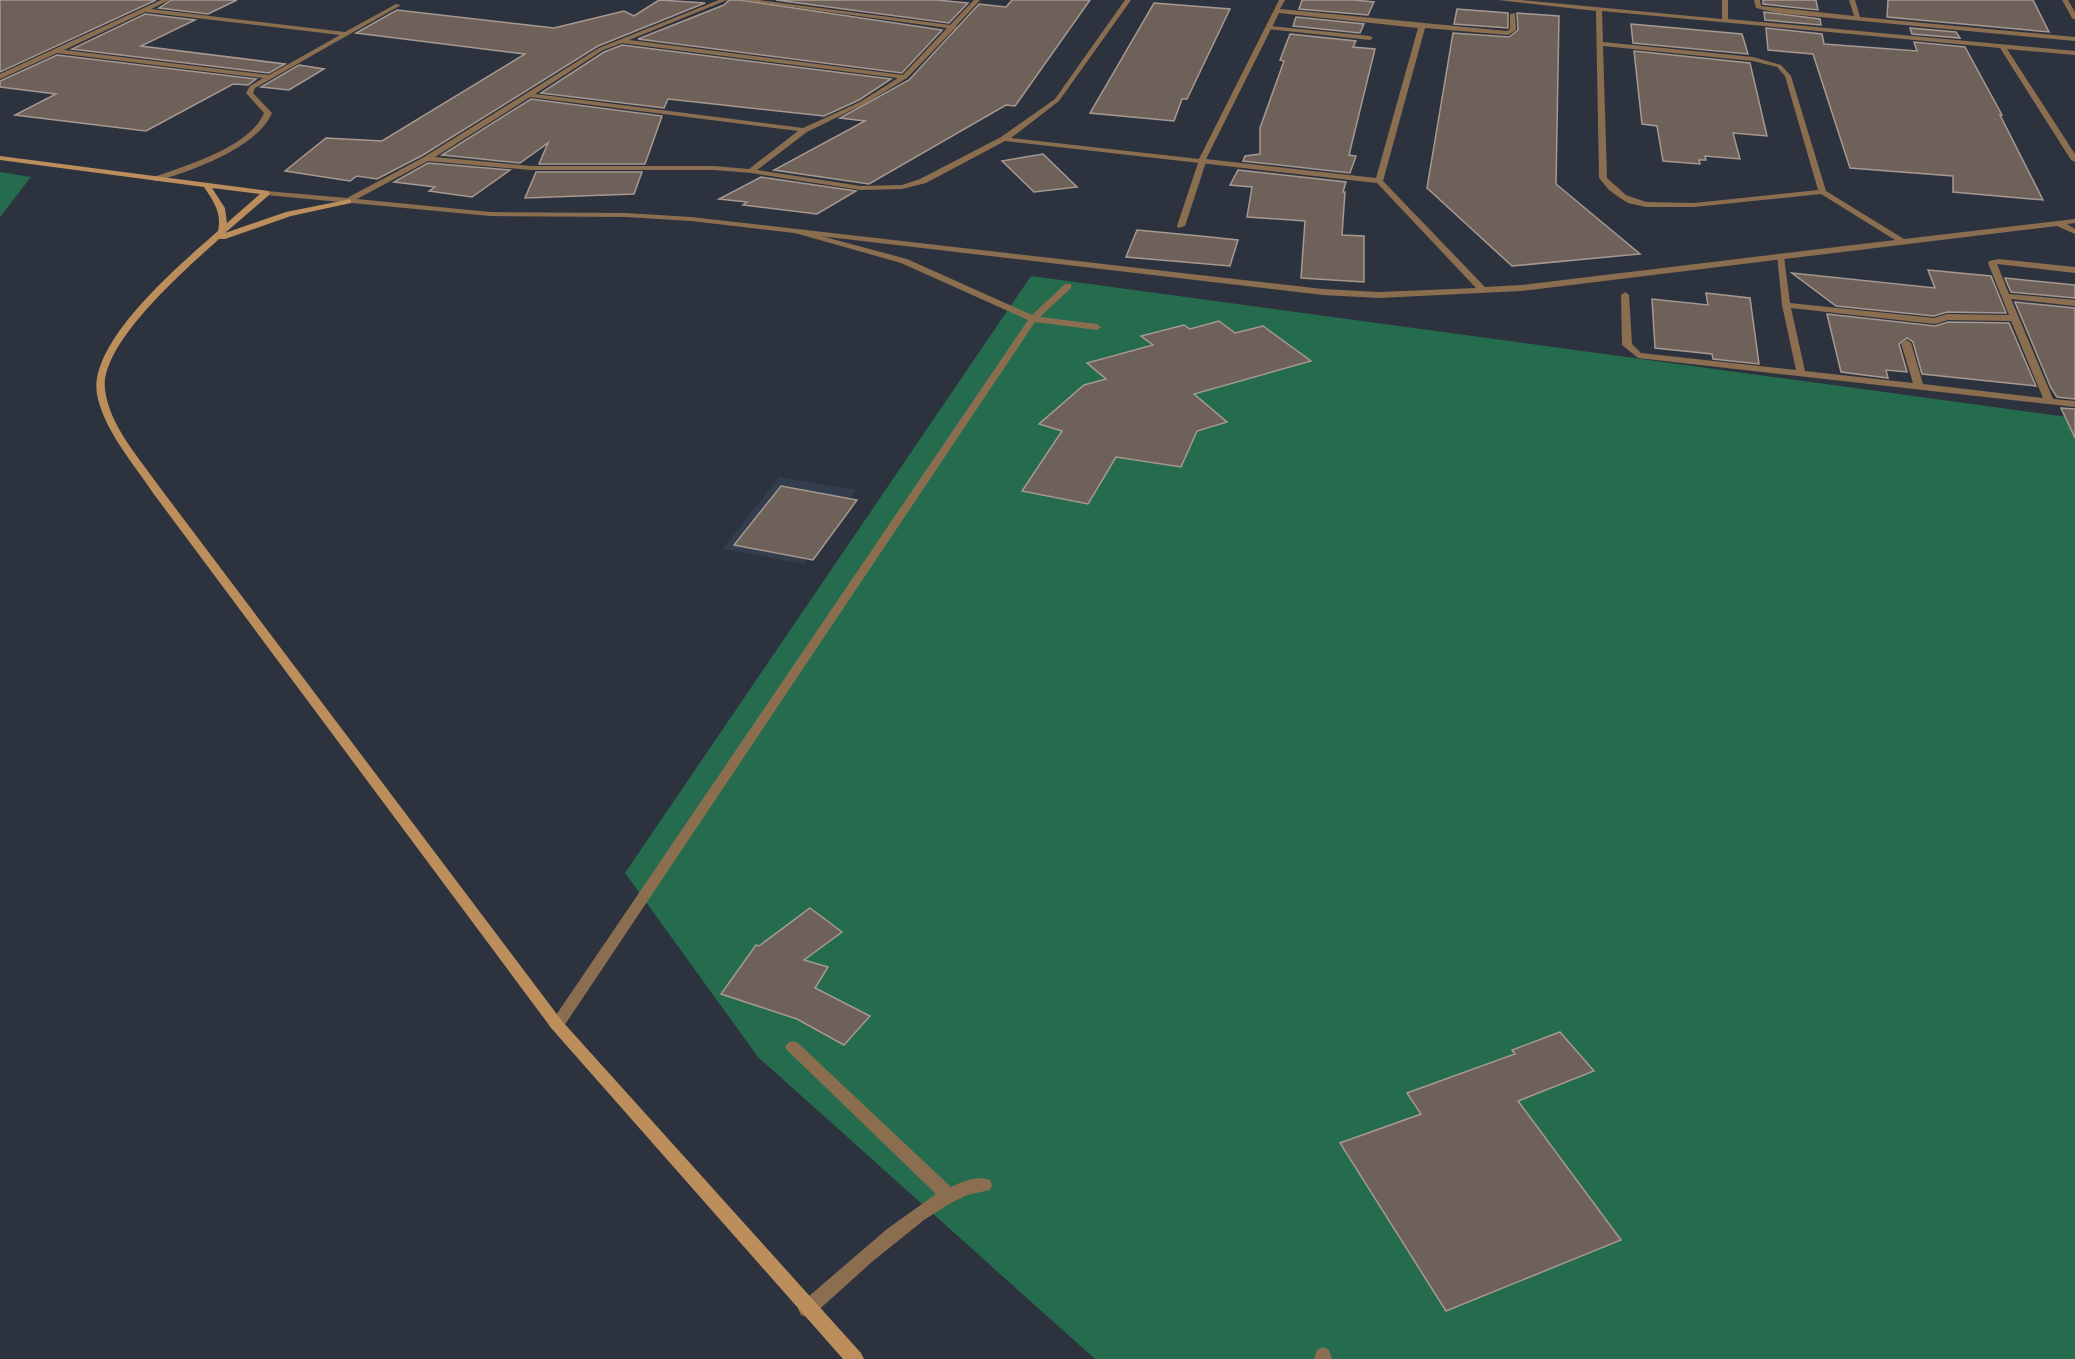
<svg xmlns="http://www.w3.org/2000/svg" width="2075" height="1359" viewBox="0 0 2075 1359" font-family="'Varela Round',sans-serif">
  <style>
    .built { fill: #343d4d }
    .green { fill: #256c4e }
    .building { fill: #6d6159; stroke: #a79991; stroke-width: 1.5 }
    .lines { fill: none; stroke-linecap: round; stroke-linejoin: round }
    .lane { fill: #8b6e4f; fill-rule: evenodd }
    .street { fill: #8b6e4f; fill-rule: evenodd }
    .secondary { fill: #bc8e5b; fill-rule: evenodd }
  </style>
  <rect width="100%" height="100%" fill="#2d333e"/>
  <!-- built -->
  <polygon class="built" points="779,477 856,490 804,564 723,549"/>
  <!-- green -->
  <g class="green">
    <polygon points="0,172 31,177 0,217"/>
    <polygon points="1031,276 2075,418 2075,1359 1095,1359 758,1057 625,873"/>
  </g>
  <!-- building -->
  <g class="building">
    <polygon points="0,0 156,0 0,72"/>
    <polygon points="171,0 237,0 208,14 159,8"/>
    <polygon points="659,0 705,3 598,46 423,155 377,179 357,176 350,181 285,171 326,138 382,141 525,54 356,33 397,10 554,28 624,11 634,16"/>
    <polygon points="729,0 740,0 942,30 902,73 638,39 724,5"/>
    <polygon points="776,0 937,0 968,3 949,23"/>
    <polygon points="1012,0 1090,0 1015,106 1006,105 869,184 774,170 865,121 840,118 909,80 979,4 1006,7"/>
    <polygon points="1302,0 1355,0 1374,2 1368,15 1299,9"/>
    <polygon points="1763,0 1816,0 1818,10 1763,4"/>
    <polygon points="1888,0 2033,0 2049,32 1887,17"/>
    <polygon points="1154,3 1230,9 1187,99 1182,99 1174,121 1090,113"/>
    <polygon points="1457,9 1508,13 1508,28 1454,24"/>
    <polygon points="1764,12 1820,19 1821,25 1765,20"/>
    <polygon points="1517,13 1559,16 1556,184 1640,254 1512,266 1427,188 1453,33 1509,37 1518,30"/>
    <polygon points="145,14 195,20 141,46 285,64 269,73 72,49"/>
    <polygon points="1296,17 1364,24 1360,33 1293,26"/>
    <polygon points="1631,24 1742,34 1748,54 1633,43"/>
    <polygon points="1766,28 1822,34 1824,44 1917,51 1914,42 1965,47 2002,115 2000,115 2043,200 1953,192 1953,176 1850,168 1813,54 1768,50"/>
    <polygon points="1910,28 1956,32 1960,38 1912,34"/>
    <polygon points="1290,34 1356,41 1353,47 1375,49 1349,155 1356,156 1350,173 1243,161 1245,156 1260,154 1260,128 1284,61 1280,60"/>
    <polygon points="622,45 891,79 859,100 824,116 668,99 664,108 541,93 604,52"/>
    <polygon points="1634,51 1750,63 1767,136 1733,133 1740,159 1705,156 1706,160 1699,160 1700,164 1663,161 1657,126 1642,124"/>
    <polygon points="57,55 256,79 248,85 233,84 146,131 15,115 56,94 0,87 0,81"/>
    <polygon points="299,65 324,69 289,90 261,87"/>
    <polygon points="531,99 662,116 645,164 539,164 548,143 520,163 442,155"/>
    <polygon points="1043,154 1077,187 1034,192 1002,161"/>
    <polygon points="428,163 510,170 472,197 429,191 435,187 394,182"/>
    <polygon points="1238,170 1346,182 1343,192 1345,192 1342,235 1364,236 1364,282 1301,278 1305,221 1247,217 1252,187 1230,185"/>
    <polygon points="536,172 642,172 634,194 525,198"/>
    <polygon points="761,177 856,191 817,214 743,205 747,202 719,199"/>
    <polygon points="1137,230 1200,236 1238,240 1230,266 1126,257"/>
    <polygon points="1928,270 1991,276 2006,313 1947,312 1934,316 1836,306 1792,273 1935,288"/>
    <polygon points="2005,278 2075,285 2075,298 2011,292"/>
    <polygon points="1706,293 1750,298 1759,364 1713,359 1712,354 1655,348 1652,299 1708,305"/>
    <polygon points="2015,302 2075,308 2075,399 2057,397 2051,388"/>
    <polygon points="1827,314 1935,326 1948,322 2009,323 2036,386 1922,374 1913,342 1907,338 1899,344 1907,372 1886,370 1888,378 1841,372"/>
    <polygon points="1219,321 1235,333 1263,326 1311,361 1194,394 1227,422 1197,431 1181,467 1116,457 1088,504 1022,491 1062,431 1039,424 1084,385 1106,379 1087,363 1153,345 1141,336 1184,325 1190,329"/>
    <polygon points="2061,408 2075,409 2075,438"/>
    <polygon points="781,486 857,500 813,560 734,545"/>
    <polygon points="810,908 842,932 804,960 828,967 815,988 870,1016 844,1045 797,1019 721,994 756,945 759,946"/>
    <polygon points="1560,1032 1594,1071 1518,1101 1621,1240 1446,1311 1340,1143 1421,1114 1407,1093 1515,1054 1512,1050"/>
  </g>
  <g class="lines">
    <!-- lane -->
    <g class="lane">
      <path d="M161 0H169L151 9 345 32 396 4 401 5 255 88 253 93 272 113C257 148 192 171 157 181H154V177C187 165 250 147 264 113L246 93 250 86 263 78 57 53 0 79V74ZM145 12 340 35 269 75 64 50Z"/>
      <polygon points="1754,0 1760,0 1761,6 1854,16 1849,0 1855,0 1860,17 2075,37 2075,41 1778,13 1756,8"/>
      <polygon points="2062,0 2068,0 2075,12 2075,20 2072,18"/>
      <polygon points="1269,26 1370,36 1373,38 1370,40 1267,29 1267,27"/>
      <polygon points="1200,157 1207,159 1185,226 1178,228 1177,226"/>
      <polygon points="795,229 907,259 1032,315 1065,284 1071,284 1071,288 1040,317 1097,324 1101,327 1097,330 1035,322 562,1029 557,1031 552,1029 549,1025 552,1021 1028,320 901,263 795,233"/>
      <path d="M1777 255 1784 257 1790 303 1934 318 1947 314 2009 315 1988 263 1989 261 1999 259 2075 267V273L1997 264 2009 294 2075 300V306L2011 299 2053 399 2075 401V407L1638 358 1622 345 1621 295 1625 292 1629 295 1632 344 1641 353 1796 370 1782 305ZM1791 308 1935 324 1948 320 2011 321 2043 398 1923 384 1911 343 1906 340 1901 343 1913 383 1805 371Z"/>
      <path d="M793 1041 798 1043 951 1187C962 1182 977 1175 990 1180L992 1185 990 1190 967 1195 949 1204 924 1220 873 1261 813 1315 807 1317 801 1315 798 1309 801 1303 887 1229 936 1194 788 1051 785 1047 788 1043Z"/>
      <polygon points="1323,1347 1329,1350 1332,1359 1314,1359 1317,1350"/>
    </g>
    <!-- street -->
    <path class="street" d="M719 0H727L629 40 903 75 947 28 742 0H759L950 25 974 0H980L956 26V28L954 29 907 78 864 104 807 132 757 170 861 186 902 185 920 179 1001 137 1055 99 1125 0H1131L1059 101 1011 138 1199 159 1279 0H1285L1280 9 1507 31 1510 29V14L1515 13 1516 30 1508 35 1425 28 1383 181 1485 287 1521 285 1895 240 1821 194 1694 207H1646L1628 203 1620 198 1609 190 1599 178 1596 11 1498 0H1521L1722 19V0H1728V19L2075 51V55L2007 49 2075 154V162L2071 160 2000 48 1602 11 1603 42 1753 57 1781 65 1791 76 1826 191 1904 239 2075 219V223L2067 224 2075 229V234L2057 226 1521 291 1379 298 1323 295 691 221 626 217 490 216 266 195 262 193 266 191 347 198 424 157 599 48ZM1279 13 1418 28 1376 178 1206 159ZM622 43 898 78 860 102 803 128 535 94 603 50ZM1603 46 1753 61 1777 67 1785 76 1818 190 1694 203 1646 202 1626 195 1607 178ZM530 97 798 131 749 169 714 166H531L435 157ZM1005 141 1377 183 1476 288 1379 292 1323 289 691 217 626 213 490 212 357 199 428 161 531 170H714L751 173 861 190 902 189 926 183Z"/>
    <!-- secondary -->
    <path class="secondary" d="M0 156 269 191V195L225 233 286 212 351 199V203L291 216 225 239H219C187 268 100 343 105 389 109 426 141 460 161 489L562 1021 861 1353 864 1359H843L552 1029 153 493C134 464 107 434 98 399 83 345 181 264 218 231 222 213 214 202 204 187L0 160ZM212 188 260 194 227 223 225 208Z"/>
  </g>
</svg>
